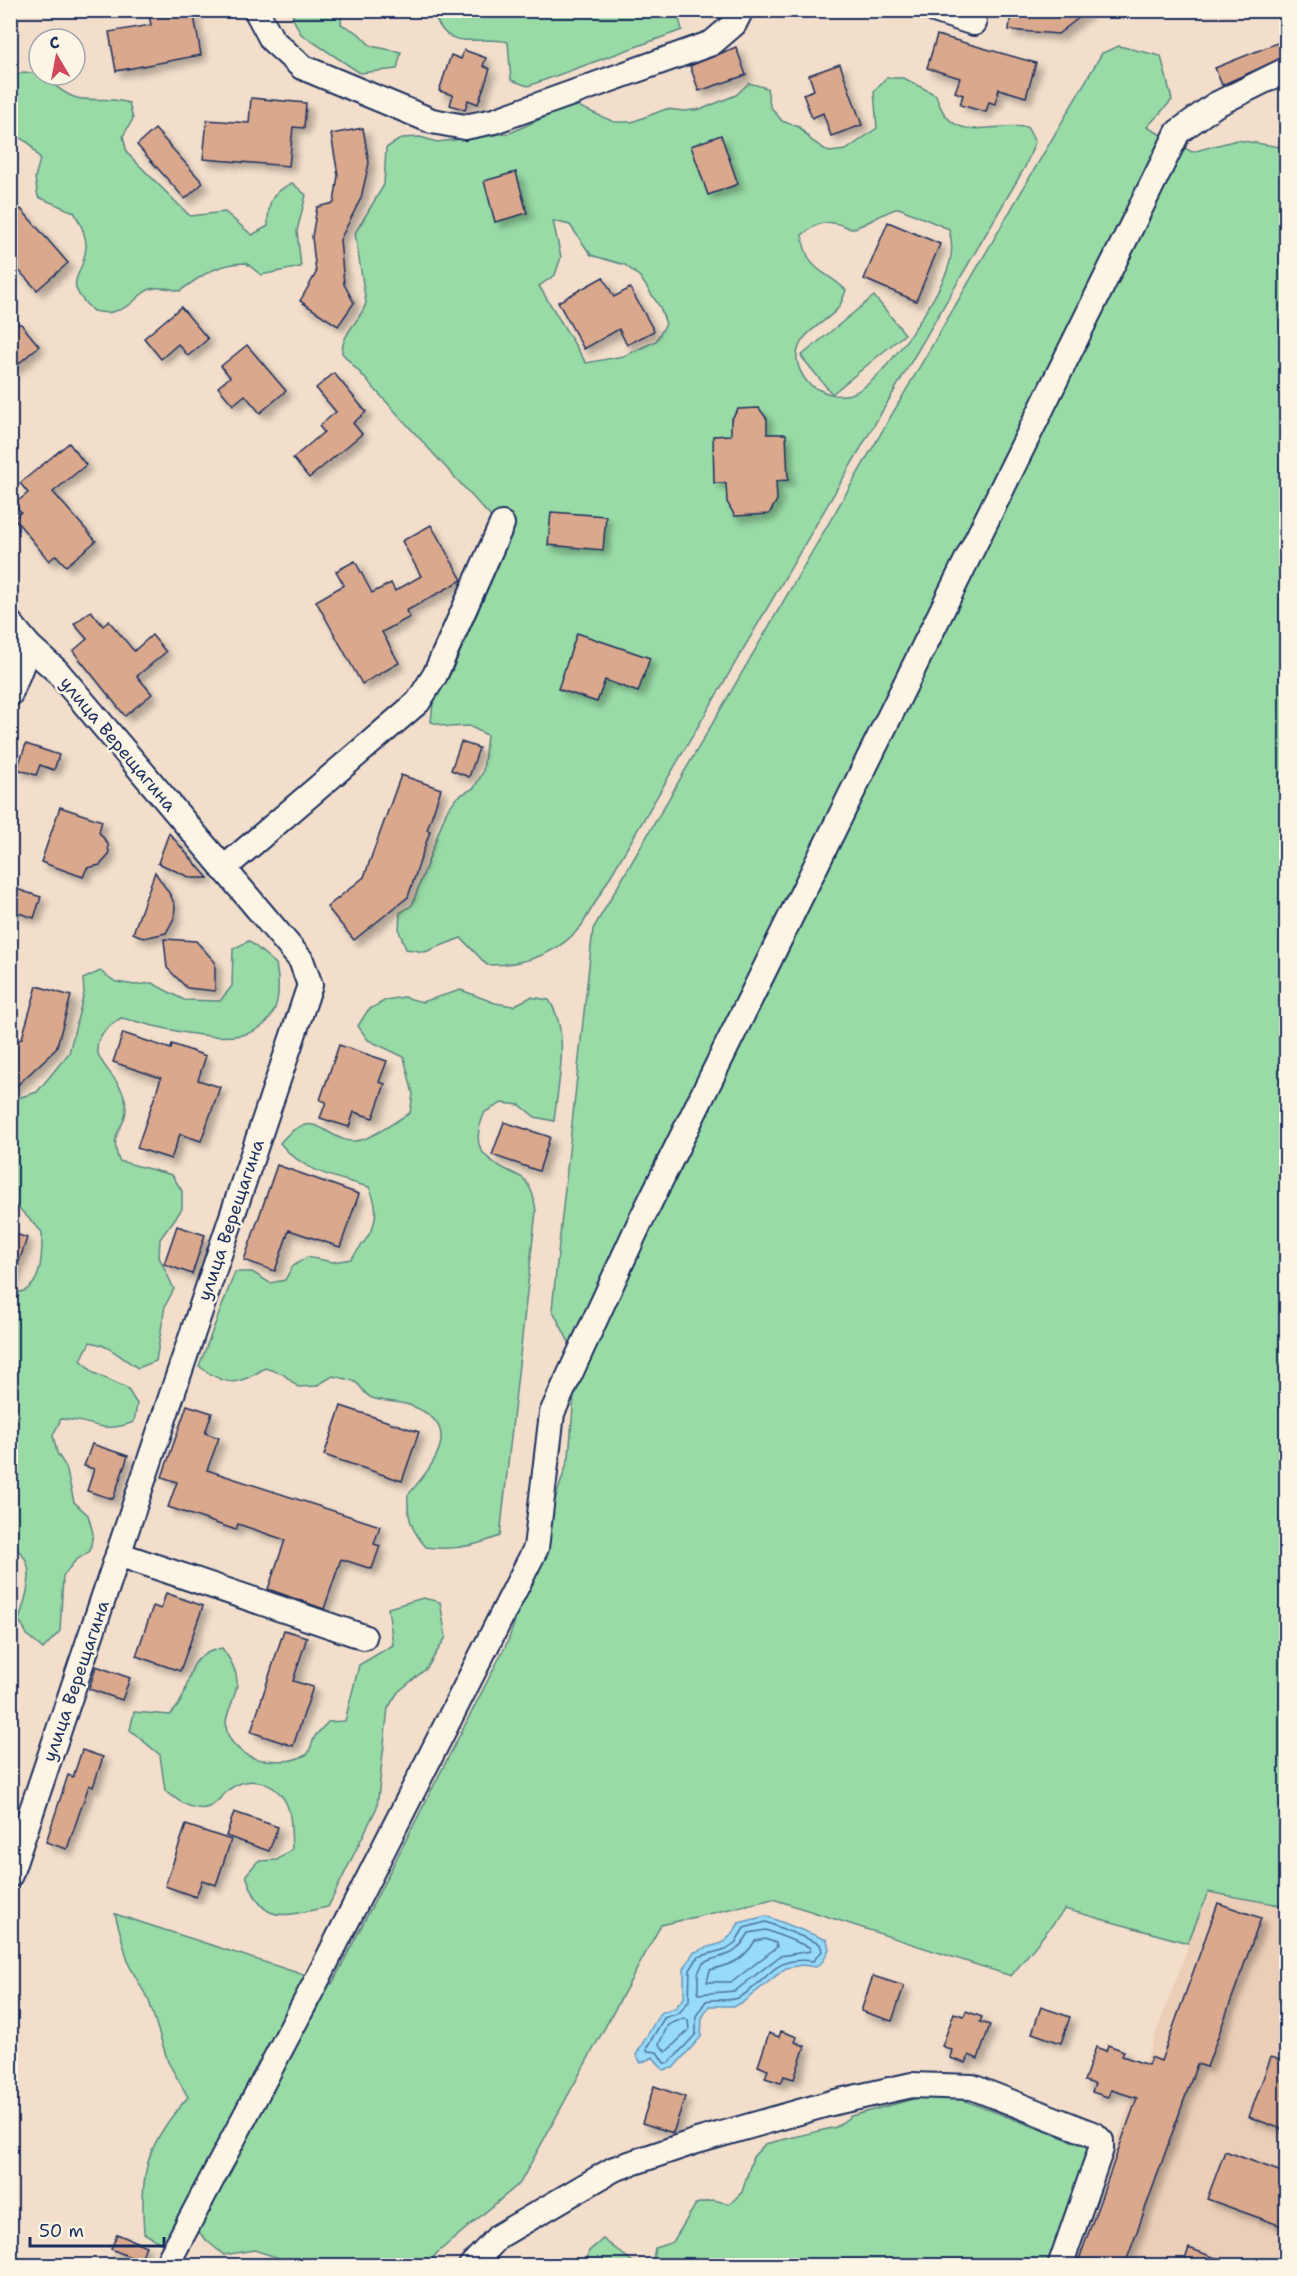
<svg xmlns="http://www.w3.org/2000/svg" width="1297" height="2276" viewBox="0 0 1297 2276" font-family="'Shantell Sans',sans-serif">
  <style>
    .built { fill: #ebceb7 }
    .green { fill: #99dba6; stroke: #5a8582; stroke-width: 1.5; fill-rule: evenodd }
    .water { fill: #97daf9; stroke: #6596bb; stroke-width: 1.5 }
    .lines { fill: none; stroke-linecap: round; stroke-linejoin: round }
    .shore { stroke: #4d739c; stroke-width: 1.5 }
    .building { fill: #daa88c; stroke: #1b2f5e; stroke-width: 1.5; filter: url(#shadow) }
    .minor-casing { stroke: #1b2f5e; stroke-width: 28 }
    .minor { stroke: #fcf5e5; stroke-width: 24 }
    .labels { text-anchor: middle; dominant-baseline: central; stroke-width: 5; stroke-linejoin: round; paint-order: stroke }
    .street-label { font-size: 18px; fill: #1b2f5e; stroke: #fcf5e5 }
  </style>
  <defs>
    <filter id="shadow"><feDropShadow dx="5.5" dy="5.5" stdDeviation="3" flood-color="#0004"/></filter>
  </defs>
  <rect width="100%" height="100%" fill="#f2deca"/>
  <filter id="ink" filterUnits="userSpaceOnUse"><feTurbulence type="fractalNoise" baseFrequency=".0167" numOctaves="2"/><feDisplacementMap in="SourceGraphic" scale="12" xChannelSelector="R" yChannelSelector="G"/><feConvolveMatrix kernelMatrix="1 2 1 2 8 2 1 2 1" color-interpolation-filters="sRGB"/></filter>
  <g filter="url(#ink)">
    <!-- built -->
    <polygon class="built" points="1208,1892 1286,1906 1286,2265 1071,2266"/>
    <!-- green -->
    <g class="green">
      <polygon points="297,11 342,11 341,24 358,33 371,46 401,52 397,69 360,73 301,34 292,17"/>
      <path d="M433 11H677L682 30 528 86 511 80 508 42C473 34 447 55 433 11Z"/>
      <path d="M1119 46 1161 56 1172 100 1147 127 1192 152 1237 140 1286 148V1906L1208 1892 1188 1943 1065 1909 1011 1976 773 1899 661 1925 520 2183 437 2253 426 2266 289 2265V2261L254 2250 224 2255 207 2241 182 2214 162 2244 144 2233C140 2172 146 2144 188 2097L168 2062 149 2001 129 1965 115 1914 332 1984 508 1641 526 1589 569 1457 577 1358 552 1309 593 929 1102 53Z"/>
      <path d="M23 72C50 73 56 93 77 98 94 102 108 96 129 103L133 119 123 136 127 153 190 216 225 212 252 235 268 226C268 202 270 194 292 183L306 195 297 231 301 267 261 275 246 263C218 263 202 275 180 291 134 278 145 306 112 312 106 314 99 312 93 311 61 280 82 281 86 248 87 235 80 222 74 212L38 197 35 178 40 159 29 143 11 133V77Z"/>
      <path d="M886 78H904L936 95C951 147 988 122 1027 127L1035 142 1025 167 582 925C558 955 524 965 487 965L461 938 425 952 406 949 399 931 400 913 412 905 446 812 457 797 474 788 483 772 487 735 469 726 449 727 431 722 433 703 452 671 510 538 342 353C342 332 360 322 366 303L355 233 384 185 386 148 402 138 420 137 437 142 510 133 560 110 578 106 614 122H632L666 109 685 111 702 109 736 95 749 83 767 88 770 106 782 121 799 127 812 141 829 152 846 150 877 128 874 91ZM899 208 949 229C952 242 953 252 949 265 940 296 883 384 851 394 836 398 825 393 812 386 803 380 796 365 797 354 800 331 827 323 839 307 842 302 844 295 846 290 821 267 808 273 802 235 820 220 831 219 851 229 869 224 881 213 899 208ZM553 221 570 225 591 255 625 265 640 277 660 307 666 324 656 341 624 356 586 363 539 286 555 275 561 257Z"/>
      <polygon points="874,296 905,334 832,394 801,356"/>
      <path d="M249 941 276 964C296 1072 181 1031 121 1018 64 1054 127 1071 126 1108 126 1131 108 1129 119 1161L172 1175 182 1191V1209L160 1239 159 1257 174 1289 165 1306 156 1361 138 1368C121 1358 110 1345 90 1342L81 1360 94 1373 127 1388 137 1404 134 1422C98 1435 95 1420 61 1419L53 1435 57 1453 66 1467 74 1502 88 1515 93 1533 90 1551 75 1561 63 1576 60 1631 43 1649 28 1636 19 1620C26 1596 41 1560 11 1546V1293C44 1294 42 1255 42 1232L11 1200V1100L37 1092 69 1053 84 993 83 979 100 971 116 982 135 985 152 983 184 1000 220 1001 232 986 233 949Z"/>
      <path d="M461 990 495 1003 513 1006 531 997 549 1000C571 1033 558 1082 554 1121L535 1117 520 1105 502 1103 485 1112C471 1143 478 1156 509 1171 514 1174 521 1176 525 1180 533 1190 534 1199 536 1211L500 1536C476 1546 452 1551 426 1547 411 1530 407 1517 408 1495 434 1464 467 1425 409 1405 397 1401 384 1402 372 1398 364 1395 362 1386 355 1382 349 1379 340 1378 333 1376L316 1386 298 1387 283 1374 265 1368C237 1386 226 1387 199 1366L235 1272H252L270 1283 285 1280 292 1267 307 1257 333 1262 351 1259C370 1235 385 1219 369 1187 336 1178 302 1171 280 1143 316 1099 329 1149 361 1140 378 1135 395 1121 410 1113L413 1094 404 1057 368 1040 358 1026 368 1010 386 1000 404 997 422 1002Z"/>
      <path d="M423 1598 440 1602 446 1637 427 1668 398 1692 388 1708 377 1807 328 1907C282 1916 263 1927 246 1875L258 1861 277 1860 292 1849C291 1837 292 1823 289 1811 282 1785 254 1773 231 1788 219 1796 215 1811 197 1808 185 1807 174 1797 165 1791L160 1755 130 1730 134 1712 170 1715C199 1687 176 1658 222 1648 229 1658 236 1668 237 1681 237 1694 230 1705 227 1717 221 1739 244 1759 264 1760 283 1761 290 1763 308 1754L315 1736 328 1722 345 1721 359 1665 393 1645 388 1608Z"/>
      <polygon points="921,2097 958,2098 1087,2147 1090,2165 1078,2181 1048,2265 585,2266 589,2251 603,2239 633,2262 652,2265 655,2248 673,2242 696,2204 713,2200 730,2204 742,2192 753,2157 765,2144 836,2127 851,2116"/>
    </g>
    <!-- water -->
    <path class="water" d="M766 1916 827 1940 829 1949 823 1961 816 1967 802 1965 786 1968 743 2002 734 2006H709L702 2018 701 2037 673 2068 663 2070 653 2057 641 2063 636 2055 660 2013 675 2008 684 1998V1969L693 1953C718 1940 722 1952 739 1923Z"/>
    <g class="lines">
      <!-- shore -->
      <g class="shore">
        <path d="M766 1922 820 1944 822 1951 813 1961C770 1955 769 1983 738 1998 728 2002 716 1998 706 2001L696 2016V2034L669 2063H664L657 2052 647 2051V2047L664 2018 679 2013 689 2001 690 1970 698 1957 726 1949 735 1943 744 1928Z"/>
        <path d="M766 1930 809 1947 811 1951 780 1956 735 1991 698 1994V1973L703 1963C729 1951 731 1962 749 1933Z"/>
        <path d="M765 1939 776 1943 777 1947 732 1982H707L710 1970C732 1964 743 1961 755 1941Z"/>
        <polygon points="684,2018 688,2020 689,2030 666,2052 659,2044 668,2025"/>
      </g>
    </g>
    <!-- building -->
    <g class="building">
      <polygon points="148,10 193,10 201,55 116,71 109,32 151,25"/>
      <polygon points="1011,10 1089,10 1058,34 1009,30"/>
      <polygon points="937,35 1036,63 1026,97 999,89 995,104 989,102 986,112 960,105 963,95 955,92 960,78 927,68"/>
      <polygon points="1287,39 1287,56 1222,85 1215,68"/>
      <polygon points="736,47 746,75 699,91 690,66"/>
      <polygon points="464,50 486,58 483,66 490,69 478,104 468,100 465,110 450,105 453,95 439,91 451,55 461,59"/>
      <polygon points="840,64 862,125 831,136 823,113 812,118 803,94 814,90 809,75"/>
      <polygon points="251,98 306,103 304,128 293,127 289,166 203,159 207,120 249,123"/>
      <polygon points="363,128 369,163 361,198 340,240 344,284 354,303 338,326 300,301 316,273 312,237 317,207 334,203 338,175 331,134"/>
      <polygon points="155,129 203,183 185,199 137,145"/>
      <polygon points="721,135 738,184 708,195 691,146"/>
      <polygon points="516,172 527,213 495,222 484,181"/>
      <polygon points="21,209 68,263 37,290 10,261 10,218"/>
      <polygon points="888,222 940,244 916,301 864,279"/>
      <polygon points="603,277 614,297 630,288 654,331 627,345 619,329 584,349 558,302"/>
      <polygon points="181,307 208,339 188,356 178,344 161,359 144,338"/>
      <polygon points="10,323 21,324 39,346 10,371"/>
      <polygon points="247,345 286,391 260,413 245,395 233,405 218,387 230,377 221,366"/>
      <polygon points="334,373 366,412 353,423 362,434 309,478 293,458 324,432 319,426 336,412 316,388"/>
      <polygon points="759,408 767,419 767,434 786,434 788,480 776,481 777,500 769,514 735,516 727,502 726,483 714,483 713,436 731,435 731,420 738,409"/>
      <polygon points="69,443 86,465 53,492 96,541 66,566 56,555 49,561 14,518 21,512 14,504 28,493 20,483"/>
      <polygon points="551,512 606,516 603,550 548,545"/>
      <polygon points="431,525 462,580 406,611 410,617 382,632 399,663 362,684 316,601 344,585 336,571 355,561 372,593 391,583 395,591 421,576 402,541"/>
      <polygon points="91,611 103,626 109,621 134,651 152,635 166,652 137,676 152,694 125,716 73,651 87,639 74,624"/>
      <polygon points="577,633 650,658 638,692 605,680 597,702 558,689"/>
      <polygon points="461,742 479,748 469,777 451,770"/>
      <polygon points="26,744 59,755 54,770 40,765 36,775 17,769"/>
      <polygon points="401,775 441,789 427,830 430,831 408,897 354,940 327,907 364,877"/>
      <polygon points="60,807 102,821 99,832 108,844 109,855 100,865 87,868 83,877 41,862"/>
      <polygon points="169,833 208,878 191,878 158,863"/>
      <polygon points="155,872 171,896 175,906 174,918 166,933 144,938 133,933"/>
      <polygon points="10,887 41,897 34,918 10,910"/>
      <polygon points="164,939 196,941 215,962 215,991 187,988 167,968"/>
      <polygon points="37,986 71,996 56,1049 10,1092 10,1048 22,1038"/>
      <polygon points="123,1033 171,1049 172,1044 206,1056 198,1080 220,1087 201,1141 180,1134 171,1159 137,1148 161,1078 113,1062"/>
      <polygon points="339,1045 387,1061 379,1082 385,1084 373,1118 354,1112 349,1127 320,1118 326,1102 320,1100"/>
      <polygon points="504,1122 550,1137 539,1171 492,1155"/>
      <polygon points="277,1165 359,1194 340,1247 289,1230 275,1271 244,1260"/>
      <polygon points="177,1226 205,1235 192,1274 164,1264"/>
      <polygon points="10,1232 27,1238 13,1280 10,1280"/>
      <polygon points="187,1405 212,1413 205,1433 219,1438 207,1470 380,1526 374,1544 380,1546 372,1569 341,1559 324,1609 268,1589 285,1540 238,1524 236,1530 168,1507 177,1482 162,1477"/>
      <polygon points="341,1406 419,1432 402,1481 324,1455"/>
      <polygon points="92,1444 128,1456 113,1499 87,1491 94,1469 84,1466"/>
      <polygon points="166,1593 203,1606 180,1671 136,1656 153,1606 161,1609"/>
      <polygon points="284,1630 307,1637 293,1681 313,1687 293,1746 251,1732"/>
      <polygon points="96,1666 130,1678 122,1700 89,1689"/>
      <polygon points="82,1750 103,1757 93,1787 89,1785 67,1849 46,1842 68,1775 73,1777"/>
      <polygon points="234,1812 278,1827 269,1851 226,1836"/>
      <polygon points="186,1825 231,1840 216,1885 202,1880 196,1897 165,1886"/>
      <polygon points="1218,1903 1261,1918 1207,2067 1197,2064 1125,2265 1077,2265 1137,2098 1111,2090 1108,2097 1092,2092 1095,2084 1084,2081 1096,2047 1106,2051 1108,2045 1124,2051 1122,2056 1148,2065 1151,2057 1161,2061"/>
      <polygon points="873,1976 904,1986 892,2021 861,2011"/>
      <polygon points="1041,2007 1070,2017 1061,2043 1032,2033"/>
      <polygon points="966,2011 982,2017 980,2022 990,2025 978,2059 969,2055 966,2063 950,2058 952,2050 942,2046 954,2013 964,2016"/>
      <polygon points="781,2031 797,2037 795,2042 805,2046 794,2079 784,2076 781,2083 765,2078 768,2070 758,2066 769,2033 779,2037"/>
      <polygon points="1271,2057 1287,2062 1287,2131 1249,2117"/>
      <polygon points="654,2086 685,2097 673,2133 642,2123"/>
      <polygon points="1225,2151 1287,2174 1287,2228 1207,2199"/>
      <polygon points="117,2234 146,2246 140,2261 111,2249"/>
      <polygon points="1189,2248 1232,2264 1232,2265 1183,2265"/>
    </g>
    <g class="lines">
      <!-- minor casing -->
      <g class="minor-casing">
        <g id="minor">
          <polyline points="256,10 272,40 302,67 432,121 465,127 494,121 712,43 734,24 741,10"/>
          <polyline points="934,10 974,23"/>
          <polyline points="10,623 29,646 10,694"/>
          <polyline points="223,869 418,702 435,675 502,524"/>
          <polyline points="118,1554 364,1637"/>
          <polyline points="10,1875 310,985 301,960 57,671 29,646"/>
          <polyline points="166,2266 317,1980 536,1548 552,1413 640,1222 1178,132 1215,105 1286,70"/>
          <polyline points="471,2266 499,2236 614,2169 697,2141 831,2103 912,2085 972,2087 1095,2135 1101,2141 1101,2149 1060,2266"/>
        </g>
      </g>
      <!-- minor -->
      <use href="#minor" class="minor"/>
    </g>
  </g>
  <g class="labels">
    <!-- street labels -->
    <g class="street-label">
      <text transform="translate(118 744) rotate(50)">улица Верещагина</text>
      <text transform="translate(231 1220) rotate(-71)">улица Верещагина</text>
      <text transform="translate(76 1681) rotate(-71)">улица Верещагина</text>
    </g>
  </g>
  <!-- margin -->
  <rect width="1297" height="2276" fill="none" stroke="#fcf5e5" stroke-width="36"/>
  <rect x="18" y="18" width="1261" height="2240" fill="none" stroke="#1b2f5e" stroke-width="2" filter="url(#ink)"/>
  <!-- north arrow -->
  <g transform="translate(57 57) rotate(350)"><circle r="28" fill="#fcf5e5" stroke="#a2a6af" stroke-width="1.5"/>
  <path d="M0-4.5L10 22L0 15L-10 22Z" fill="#d1495b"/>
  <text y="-9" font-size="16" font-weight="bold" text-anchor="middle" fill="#1b2f5e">С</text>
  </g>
  <!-- scale -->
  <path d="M30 2237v9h134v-9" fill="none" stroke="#1b2f5e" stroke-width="3"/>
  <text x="39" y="2237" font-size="18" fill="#1b2f5e" stroke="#fcf5e5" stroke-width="4.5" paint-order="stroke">50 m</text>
</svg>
